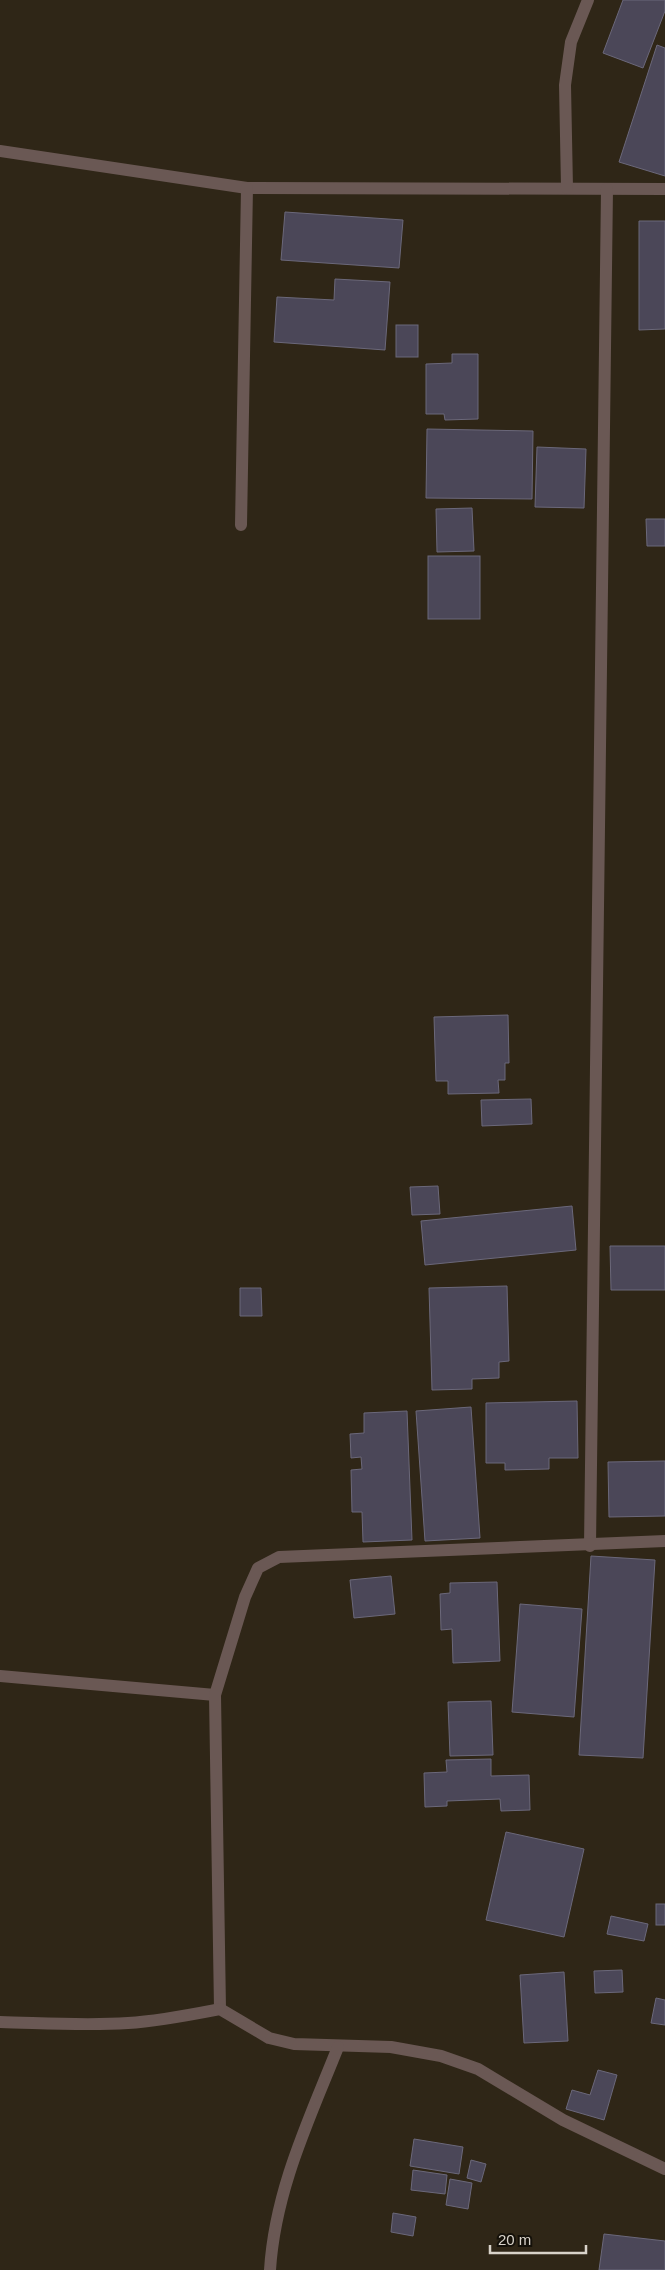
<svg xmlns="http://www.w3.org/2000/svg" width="665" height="2270" viewBox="0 0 665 2270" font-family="Arial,sans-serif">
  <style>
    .building { fill: #4b4758; stroke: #6b687a }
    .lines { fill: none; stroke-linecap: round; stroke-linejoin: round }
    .minor { stroke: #6a5854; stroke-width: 12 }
  </style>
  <rect width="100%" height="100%" fill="#2f2617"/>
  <!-- building -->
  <g class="building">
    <polygon points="623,0 665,0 665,11 643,68 603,53"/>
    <polygon points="657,45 665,48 665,176 619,162"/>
    <polygon points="285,212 403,220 399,268 281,260"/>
    <polygon points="639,221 665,221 665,329 639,330"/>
    <polygon points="335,279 390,282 385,350 274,342 277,297 334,300"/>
    <rect x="396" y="325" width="22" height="32"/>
    <polygon points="452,354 478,354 478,419 445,420 444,414 426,414 426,364 452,363"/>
    <polygon points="427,429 533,431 532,499 426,498"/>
    <polygon points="537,447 586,449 584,508 535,507"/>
    <polygon points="472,508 474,551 437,552 436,509"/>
    <polygon points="646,519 665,519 665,546 647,546"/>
    <rect x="428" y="556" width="52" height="63"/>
    <polygon points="508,1015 509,1063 505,1063 505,1080 498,1080 499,1093 448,1094 448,1081 436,1081 434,1017"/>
    <polygon points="531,1099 532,1124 482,1126 481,1100"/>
    <polygon points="438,1186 440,1214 412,1215 410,1187"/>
    <polygon points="572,1206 576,1250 425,1265 421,1221"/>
    <polygon points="610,1246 665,1246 665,1290 611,1290"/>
    <polygon points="507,1286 509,1361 499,1362 499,1378 472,1379 472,1389 432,1390 429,1288"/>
    <polygon points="240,1288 261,1288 262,1316 240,1316"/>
    <polygon points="577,1401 578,1458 549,1458 549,1469 505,1470 505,1463 486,1463 486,1403"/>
    <polygon points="471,1407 480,1538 425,1541 416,1411"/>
    <polygon points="407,1411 412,1540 363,1542 362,1512 352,1512 351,1470 362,1469 361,1457 351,1458 350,1434 364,1433 364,1413"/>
    <polygon points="665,1461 665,1516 609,1517 608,1462"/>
    <polygon points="591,1556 655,1560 643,1758 579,1755"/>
    <polygon points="391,1576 395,1614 354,1618 350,1580"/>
    <polygon points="497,1582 500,1661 453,1663 452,1629 441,1630 440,1594 450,1593 450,1583"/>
    <polygon points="520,1604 582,1609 574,1717 512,1712"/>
    <polygon points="491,1701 493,1755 450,1756 448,1702"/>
    <polygon points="491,1759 491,1776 529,1775 530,1810 501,1811 500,1799 447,1801 447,1806 425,1807 424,1773 447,1772 446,1760"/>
    <polygon points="506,1832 584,1849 564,1937 486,1920"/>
    <rect x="656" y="1904" width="9" height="21"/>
    <polygon points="611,1916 648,1924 644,1941 607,1934"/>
    <polygon points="622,1970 623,1992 595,1993 594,1971"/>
    <polygon points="564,1972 568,2041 524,2043 520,1975"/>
    <polygon points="656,1998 665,2000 665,2025 651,2023"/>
    <polygon points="598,2070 617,2075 604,2120 566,2109 572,2090 590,2095"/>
    <polygon points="414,2139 463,2147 459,2174 410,2166"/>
    <polygon points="471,2160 486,2164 481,2182 467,2178"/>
    <polygon points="413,2170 447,2175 445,2194 411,2190"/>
    <polygon points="450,2179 472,2183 468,2209 446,2205"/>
    <polygon points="393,2213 416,2217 413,2236 391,2232"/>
    <polygon points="604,2234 665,2241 665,2270 599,2270"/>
  </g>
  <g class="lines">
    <!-- minor -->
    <g class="minor">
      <polyline points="0,151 247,188 665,189"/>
      <polyline points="567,188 565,85 571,42 588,0"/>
      <polyline points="241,525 247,188"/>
      <polyline points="590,1546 607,189"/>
      <polyline points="0,1676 215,1695"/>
      <polyline points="220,2009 215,1695 245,1597 258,1568 279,1557 665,1541"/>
      <path d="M0 2022C43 2023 85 2026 128 2023 159 2021 189 2015 220 2009L269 2038 294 2044 391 2047 441 2056 478 2069 563 2120 665 2169"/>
      <path d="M270 2270C275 2190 309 2120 338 2047"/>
    </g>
  </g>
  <!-- scale -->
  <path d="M490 2245v8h96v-8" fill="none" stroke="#d9d3ca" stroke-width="2.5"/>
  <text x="498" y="2245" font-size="15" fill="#d9d3ca" stroke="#141009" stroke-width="4" paint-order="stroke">20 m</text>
</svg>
